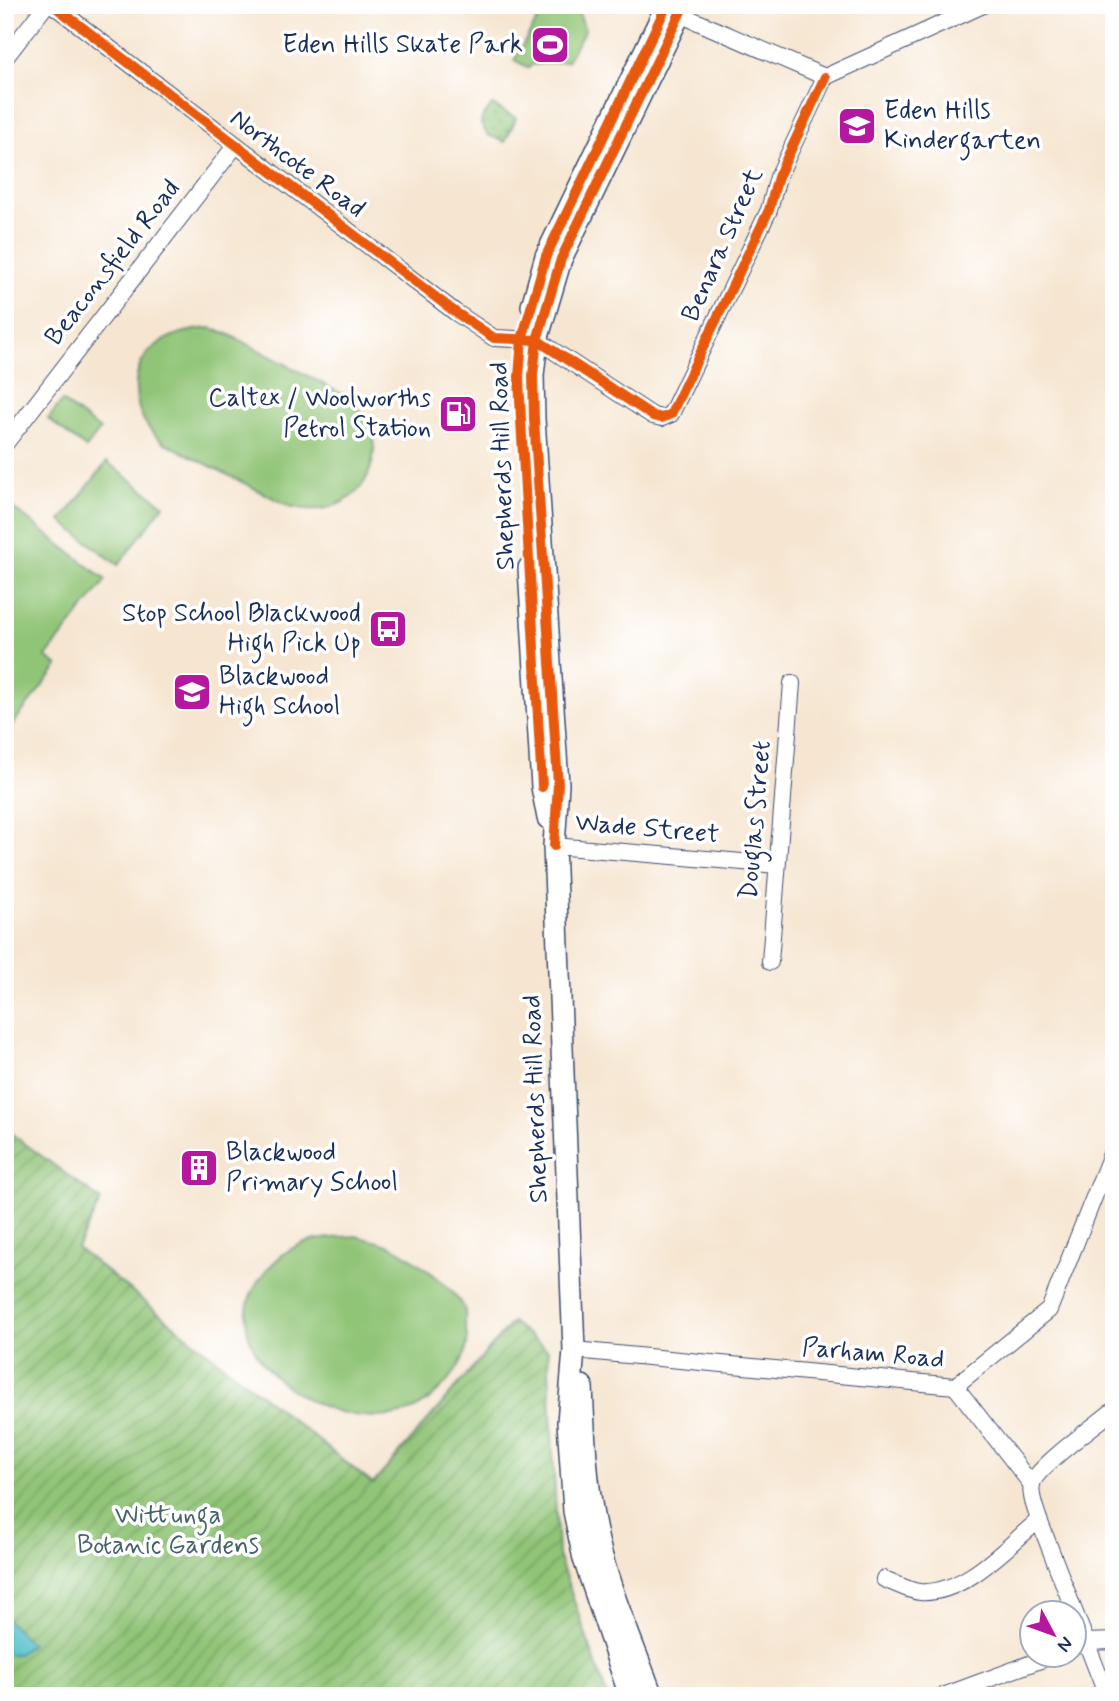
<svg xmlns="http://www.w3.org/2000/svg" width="1119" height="1701" viewBox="0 0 1119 1701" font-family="Mynerve,sans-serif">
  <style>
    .park { fill: url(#park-dots); stroke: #567a6a; stroke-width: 2 }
    .garden { fill: url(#garden-furrows); stroke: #567a6a; stroke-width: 2 }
    .pitch { fill: #90c476; stroke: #567a6a; stroke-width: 2 }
    .water { fill: #52c0ca; stroke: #367894; stroke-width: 2 }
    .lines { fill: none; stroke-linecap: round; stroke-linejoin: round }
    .minor-casing { stroke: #3c4a6f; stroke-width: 18 }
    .major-casing { stroke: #3c4a6f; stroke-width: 24 }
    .minor { stroke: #fff; stroke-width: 16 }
    .major { stroke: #fff; stroke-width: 21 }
    .cycleway-casing { stroke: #fff; stroke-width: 15 }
    .cycleway { stroke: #e8590c; stroke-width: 10 }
    .labels { text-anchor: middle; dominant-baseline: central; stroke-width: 7; stroke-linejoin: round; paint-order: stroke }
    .poi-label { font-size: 26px; fill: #1b2f5e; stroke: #fff; text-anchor: end }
    .street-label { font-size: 26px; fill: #1b2f5e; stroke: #fff }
    .park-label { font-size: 26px; fill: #446366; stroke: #fff }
  </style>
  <defs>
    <pattern id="park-dots" width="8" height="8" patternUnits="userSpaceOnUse" patternTransform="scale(1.75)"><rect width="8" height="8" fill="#90c476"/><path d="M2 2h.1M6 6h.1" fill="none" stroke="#75a064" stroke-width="1.8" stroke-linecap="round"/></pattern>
    <pattern id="garden-furrows" width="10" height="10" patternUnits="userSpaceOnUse" patternTransform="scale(1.75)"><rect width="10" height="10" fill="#90c476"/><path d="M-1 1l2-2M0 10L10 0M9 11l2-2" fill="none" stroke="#75a064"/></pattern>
  </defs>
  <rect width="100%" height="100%" fill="#fff"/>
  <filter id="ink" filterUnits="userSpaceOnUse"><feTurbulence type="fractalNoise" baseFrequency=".0143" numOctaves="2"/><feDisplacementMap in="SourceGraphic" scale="14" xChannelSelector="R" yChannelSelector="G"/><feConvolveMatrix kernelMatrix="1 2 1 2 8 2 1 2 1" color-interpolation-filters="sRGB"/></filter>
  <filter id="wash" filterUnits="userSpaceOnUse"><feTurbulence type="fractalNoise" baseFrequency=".00686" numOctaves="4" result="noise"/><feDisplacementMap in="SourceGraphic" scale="28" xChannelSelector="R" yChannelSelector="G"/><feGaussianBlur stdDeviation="1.57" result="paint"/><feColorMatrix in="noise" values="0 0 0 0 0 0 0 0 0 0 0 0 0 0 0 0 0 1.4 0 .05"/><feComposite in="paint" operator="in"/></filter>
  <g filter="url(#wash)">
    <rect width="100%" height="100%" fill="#f6e6d1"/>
    <!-- park -->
    <polygon class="park" points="492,105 516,118 505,142 488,135 481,124 482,118"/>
    <!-- garden -->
    <polygon class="garden" points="5,1129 101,1200 77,1248 373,1484 512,1322 548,1350 558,1555 607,1696 5,1696"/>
    <!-- pitch -->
    <g class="pitch">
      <polygon points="546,5 576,5 585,30 567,61 531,65 529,68 514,60"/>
      <path d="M210 328 226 333 348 397C357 407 368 417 373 431 376 442 374 453 372 463 362 503 324 517 287 505L163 442C146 429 137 412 136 391 134 346 173 331 210 328Z"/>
      <polygon points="62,401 100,430 86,448 48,419"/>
      <polygon points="107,462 164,505 118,565 61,521"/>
      <polygon points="5,502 106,580 46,657 58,666 5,734"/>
      <path d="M356 1236C369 1240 385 1242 397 1249 415 1259 455 1289 464 1308 466 1312 465 1319 465 1324 466 1330 468 1339 467 1345 464 1364 446 1385 432 1397 366 1459 193 1364 263 1275 291 1239 314 1239 356 1236Z"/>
    </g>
    <!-- water -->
    <polygon class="water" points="5,1618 31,1644 18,1654 5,1654"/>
  </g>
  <g filter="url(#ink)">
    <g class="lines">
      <!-- minor casing -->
      <g class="minor-casing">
        <g id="minor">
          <polyline points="53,5 455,312 494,338 537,340 653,416 662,418 671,414 769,210 778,177 825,77"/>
          <polyline points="670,10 825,77"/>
          <polyline points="5,58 46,5"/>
          <polyline points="825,77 983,5"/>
          <polyline points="5,444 235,146"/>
          <polyline points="554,846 777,865"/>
          <polyline points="770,962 792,683"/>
          <polyline points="574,1350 955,1386 1049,1310 1114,1147"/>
          <polyline points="955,1386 1032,1485"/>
          <path d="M884 1579C895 1583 909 1591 920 1592 965 1595 1007 1546 1039 1520"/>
          <polyline points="1074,1647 1086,1642 1114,1641"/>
          <polyline points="943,1696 1051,1656"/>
          <path d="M1107 1696 1039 1520C1036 1510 1029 1494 1032 1483 1039 1465 1097 1424 1114 1410"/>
        </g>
      </g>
      <!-- major casing -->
      <g class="major-casing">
        <g id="major">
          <polyline points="532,306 546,256 667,5"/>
          <polyline points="529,568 542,787 548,818"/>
          <path d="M582 1386C584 1433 586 1480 595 1527 606 1585 632 1641 652 1696"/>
          <polyline points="630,1696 584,1559 574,1511 568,1422 574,1350 554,846 558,784 534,419 533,375 537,340 561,259 684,5"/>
        </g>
      </g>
      <!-- minor -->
      <use href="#minor" class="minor"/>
      <!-- major -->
      <use href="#major" class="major"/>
      <!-- cycleway casing -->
      <g class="cycleway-casing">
        <g id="cycleway">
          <polyline points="53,5 455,312 494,338 537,340 653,416 662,418 671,414 769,210 778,177 825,77"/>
          <polyline points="542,787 521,420 519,377 522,339 546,256 667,5"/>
          <polyline points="554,846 558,784 534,419 533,375 537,340 561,259 684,5"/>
        </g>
      </g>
      <!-- cycleway -->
      <use href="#cycleway" class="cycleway"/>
    </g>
  </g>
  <!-- icons -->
  <defs>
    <g id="stadium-square" transform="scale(2.0125)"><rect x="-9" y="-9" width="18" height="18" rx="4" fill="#b5179e" stroke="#fff"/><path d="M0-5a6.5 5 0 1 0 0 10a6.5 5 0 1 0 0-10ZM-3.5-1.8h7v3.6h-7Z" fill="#fff"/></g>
    <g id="school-square" transform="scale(2.0125)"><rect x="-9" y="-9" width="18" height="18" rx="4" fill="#b5179e" stroke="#fff"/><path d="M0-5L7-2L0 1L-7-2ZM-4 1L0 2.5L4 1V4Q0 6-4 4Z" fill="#fff"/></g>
    <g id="fuel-square" transform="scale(2.0125)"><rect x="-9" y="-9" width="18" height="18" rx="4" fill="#b5179e" stroke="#fff"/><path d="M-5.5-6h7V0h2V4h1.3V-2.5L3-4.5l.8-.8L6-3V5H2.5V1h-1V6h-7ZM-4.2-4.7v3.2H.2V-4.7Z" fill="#fff"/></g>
    <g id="bus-square" transform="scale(2.0125)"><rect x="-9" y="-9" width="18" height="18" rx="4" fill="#b5179e" stroke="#fff"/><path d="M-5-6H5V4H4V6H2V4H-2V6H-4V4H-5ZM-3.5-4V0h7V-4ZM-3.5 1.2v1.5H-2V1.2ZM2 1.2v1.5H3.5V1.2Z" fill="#fff"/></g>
    <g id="building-square" transform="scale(2.0125)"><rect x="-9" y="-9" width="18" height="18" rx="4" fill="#b5179e" stroke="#fff"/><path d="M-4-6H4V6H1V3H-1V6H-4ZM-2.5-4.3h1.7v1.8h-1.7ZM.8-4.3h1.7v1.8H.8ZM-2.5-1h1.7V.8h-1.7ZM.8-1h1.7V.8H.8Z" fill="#fff"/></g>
  </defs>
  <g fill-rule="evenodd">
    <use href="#stadium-square" x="550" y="45"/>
    <use href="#school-square" x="857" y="126"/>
    <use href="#fuel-square" x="458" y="414"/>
    <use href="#bus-square" x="388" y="629"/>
    <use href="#school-square" x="192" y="692"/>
    <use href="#building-square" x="199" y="1168"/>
  </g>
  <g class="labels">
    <!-- poi labels -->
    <g class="poi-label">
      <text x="523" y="45">Eden Hills Skate Park</text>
      <text x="884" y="111" text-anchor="start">Eden Hills<tspan x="884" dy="30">Kindergarten</tspan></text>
      <text x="431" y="399">Caltex / Woolworths<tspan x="431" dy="30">Petrol Station</tspan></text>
      <text x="361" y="614">Stop School Blackwood<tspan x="361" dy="30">High Pick Up</tspan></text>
      <text x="219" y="677" text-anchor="start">Blackwood<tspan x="219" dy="30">High School</tspan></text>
      <text x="226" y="1153" text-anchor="start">Blackwood<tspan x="226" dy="30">Primary School</tspan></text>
    </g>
    <!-- street labels -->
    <g class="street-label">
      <text transform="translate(297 164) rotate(37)">Northcote Road</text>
      <text transform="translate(723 245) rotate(-66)">Benara Street</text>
      <text transform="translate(113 263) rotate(-52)">Beaconsfield Road</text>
      <text transform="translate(503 466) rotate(-92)">Shepherds Hill Road</text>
      <text transform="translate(756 820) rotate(-85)">Douglas Street</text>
      <text transform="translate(647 829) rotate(5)">Wade Street</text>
      <text transform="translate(536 1099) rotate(-92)">Shepherds Hill Road</text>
      <text transform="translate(873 1354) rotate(5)">Parham Road</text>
    </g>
    <!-- park labels -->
    <g class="park-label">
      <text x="168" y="1516">Wittunga<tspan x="168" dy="30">Botanic Gardens</tspan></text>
    </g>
  </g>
  <!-- margin -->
  <rect width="1119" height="1701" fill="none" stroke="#fff" stroke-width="28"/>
  <!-- north arrow -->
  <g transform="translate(1053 1634) rotate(131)"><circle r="33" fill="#ffffff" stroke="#a4acbf" stroke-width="2"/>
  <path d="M0-5L12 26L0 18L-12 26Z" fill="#b5179e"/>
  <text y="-10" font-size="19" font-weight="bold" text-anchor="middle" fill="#1b2f5e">N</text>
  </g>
</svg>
